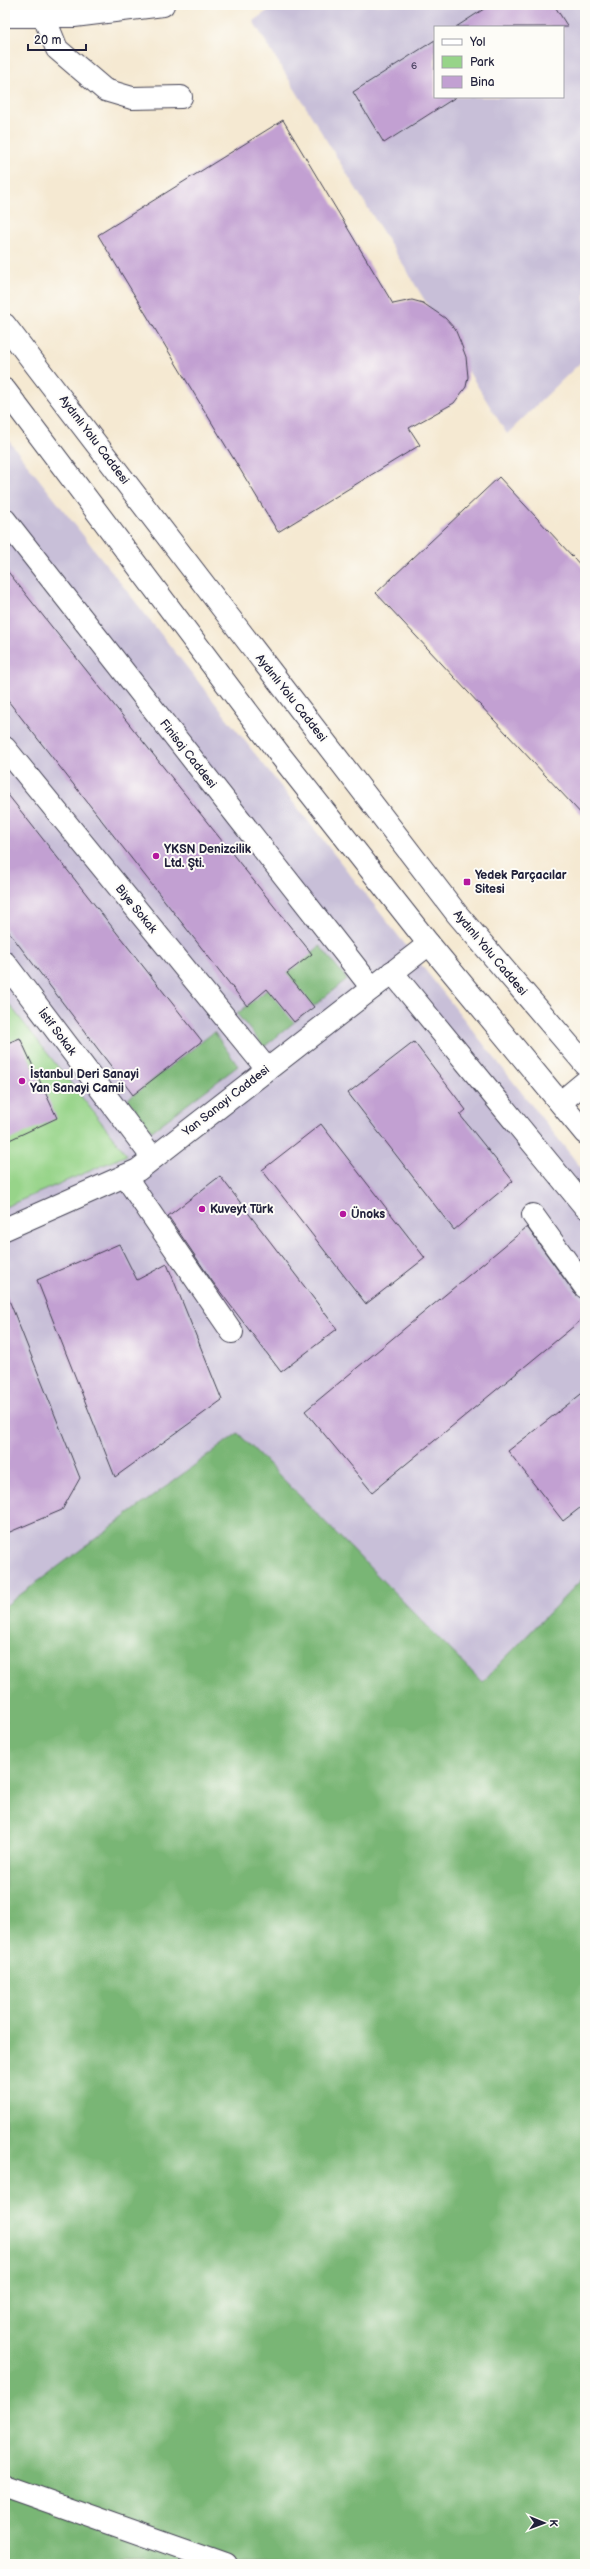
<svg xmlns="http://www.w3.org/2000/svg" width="590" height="2569" viewBox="0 0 590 2569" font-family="'Balsamiq Sans',sans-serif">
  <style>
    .industrial { fill: #c8bfd8; fill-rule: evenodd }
    .green { fill: #97d489; stroke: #5c7b62 }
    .forest { fill: #79b675; stroke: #4e6c58 }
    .building { fill: #c2a0d2 }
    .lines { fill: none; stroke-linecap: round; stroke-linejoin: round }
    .minor-casing { stroke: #424052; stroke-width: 24 }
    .major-casing { stroke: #424052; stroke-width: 24 }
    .minor { stroke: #fff; stroke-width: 22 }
    .major { stroke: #fff; stroke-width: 22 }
    .poi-dot { fill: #b5179e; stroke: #fdfcf7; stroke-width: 1.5 }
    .labels { text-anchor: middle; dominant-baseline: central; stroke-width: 4; stroke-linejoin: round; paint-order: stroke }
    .number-label { font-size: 10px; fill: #4a4261 }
    .street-label { font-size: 12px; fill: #22223b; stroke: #fdfcf7 }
    .poi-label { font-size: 12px; font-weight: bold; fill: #22223b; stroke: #fdfcf7; text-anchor: start }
  </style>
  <rect width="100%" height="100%" fill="#fdfcf7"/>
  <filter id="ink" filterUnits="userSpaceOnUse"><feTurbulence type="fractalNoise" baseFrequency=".025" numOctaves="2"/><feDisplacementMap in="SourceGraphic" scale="8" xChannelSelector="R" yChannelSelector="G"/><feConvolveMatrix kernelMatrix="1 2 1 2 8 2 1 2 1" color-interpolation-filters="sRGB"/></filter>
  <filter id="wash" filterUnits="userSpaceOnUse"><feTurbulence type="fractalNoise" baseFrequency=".012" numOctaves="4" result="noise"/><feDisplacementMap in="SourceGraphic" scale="16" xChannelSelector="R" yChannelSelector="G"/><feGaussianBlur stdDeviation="0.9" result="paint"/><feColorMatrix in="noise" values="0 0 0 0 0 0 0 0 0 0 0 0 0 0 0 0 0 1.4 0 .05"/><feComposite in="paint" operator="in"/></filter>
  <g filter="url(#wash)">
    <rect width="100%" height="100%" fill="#f5e9d2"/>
    <!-- industrial -->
    <g class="industrial">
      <path d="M276 5H579L585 15V358L507 434 253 21ZM435 27H563V97H435Z"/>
      <polygon points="5,436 585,1173 585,2564 5,2564"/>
    </g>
    <!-- green -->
    <polygon class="green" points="5,999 127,1155 5,1207"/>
    <!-- forest -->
    <g class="forest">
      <polygon points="320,946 347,979 264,1047 237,1014"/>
      <polygon points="214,1032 238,1066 152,1131 128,1099"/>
      <polygon points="238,1433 482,1682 585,1576 585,2564 5,2564 5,1606"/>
    </g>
    <g id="blocks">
      <!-- building -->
      <g class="building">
        <polygon points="490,5 554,5 568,27 456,27"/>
        <polygon points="435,40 435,97 456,97 384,143 353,92"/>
        <polygon points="283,120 393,304 412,300 423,303 445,318 455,329 460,341 466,357 468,377 466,387 454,403 409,428 420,445 278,532 98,235"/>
        <polygon points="499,477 585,570 585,818 376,593"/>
        <polygon points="5,568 312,954 287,973 314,1007 294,1022 267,989 247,1006 5,697"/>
        <polygon points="5,791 202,1041 133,1095 5,927"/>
        <polygon points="20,1038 57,1118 5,1142 5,1044"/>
        <polygon points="414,1042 466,1110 460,1115 513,1181 454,1230 348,1093"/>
        <polygon points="321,1124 425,1258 366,1304 262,1170"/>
        <polygon points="220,1176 337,1329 281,1372 212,1281 168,1216"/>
        <polygon points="527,1227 575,1294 585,1299 585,1317 372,1492 305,1411"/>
        <polygon points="119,1244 137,1280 167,1264 222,1400 115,1477 37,1280"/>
        <polygon points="5,1290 80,1478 62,1510 5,1534"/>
        <polygon points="585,1391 585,1504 563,1521 508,1451"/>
      </g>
    </g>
  </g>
  <g filter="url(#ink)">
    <use href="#blocks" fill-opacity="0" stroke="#424052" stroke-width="1"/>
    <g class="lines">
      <!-- minor casing -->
      <g class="minor-casing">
        <g id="minor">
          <polyline points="5,16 74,16 163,5"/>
          <polyline points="44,17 57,49 105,90 132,98 181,97"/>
          <polyline points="5,520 372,988"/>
          <polyline points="5,748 267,1069"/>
          <polyline points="5,963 153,1158"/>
          <polyline points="392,972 585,1207"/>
          <polyline points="125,1176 232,1332"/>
          <polyline points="533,1215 585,1287"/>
          <polyline points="5,1229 138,1170 429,944"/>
          <polyline points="5,2486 226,2564"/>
        </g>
      </g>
      <!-- major casing -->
      <g class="major-casing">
        <g id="major">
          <polyline points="5,325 457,914 585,1064"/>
          <polyline points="5,390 280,755 429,944 585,1133"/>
          <polyline points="561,1102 585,1082"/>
        </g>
      </g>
      <!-- minor -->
      <use href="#minor" class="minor"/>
      <!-- major -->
      <use href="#major" class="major"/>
    </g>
  </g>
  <!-- markers -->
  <g class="poi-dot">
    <circle cx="156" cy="856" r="4"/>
    <rect x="463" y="878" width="8" height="8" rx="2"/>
    <circle cx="22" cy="1081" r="4"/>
    <circle cx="202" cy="1209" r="4"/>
    <circle cx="343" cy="1214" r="4"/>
  </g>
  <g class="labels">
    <!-- number labels -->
    <g class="number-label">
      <text x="414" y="66">6</text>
    </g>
    <!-- street labels -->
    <g class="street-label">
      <text transform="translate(94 440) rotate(53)">Aydınlı Yolu Caddesi</text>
      <text transform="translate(291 698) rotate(52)">Aydınlı Yolu Caddesi</text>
      <text transform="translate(188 754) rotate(52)">Finisaj Caddesi</text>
      <text transform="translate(136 909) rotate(51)">Biye Sokak</text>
      <text transform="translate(490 953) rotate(50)">Aydınlı Yolu Caddesi</text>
      <text transform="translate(57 1032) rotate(53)">İstif Sokak</text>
      <text transform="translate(226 1101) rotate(-38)">Yan Sanayi Caddesi</text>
    </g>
    <!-- poi labels -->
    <g class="poi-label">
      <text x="164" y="849">YKSN Denizcilik<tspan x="164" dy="14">Ltd. Şti.</tspan></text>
      <text x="475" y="875">Yedek Parçacılar<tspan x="475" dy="14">Sitesi</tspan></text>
      <text x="30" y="1074">İstanbul Deri Sanayi<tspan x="30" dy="14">Yan Sanayi Camii</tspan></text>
      <text x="210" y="1209">Kuveyt Türk</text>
      <text x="351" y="1214">Ünoks</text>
    </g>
  </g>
  <!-- margin -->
  <rect width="590" height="2569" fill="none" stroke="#fdfcf7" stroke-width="20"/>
  <!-- legend -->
  <rect x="434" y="26" width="130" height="72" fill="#fdfcf7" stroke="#a5a5ac"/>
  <rect x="442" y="39" width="20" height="6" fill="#ffffff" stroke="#a5a5ac"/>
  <text x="470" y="46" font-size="12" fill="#22223b">Yol</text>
  <rect x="442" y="56" width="20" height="12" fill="#97d489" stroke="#a5a5ac"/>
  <text x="470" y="66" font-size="12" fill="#22223b">Park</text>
  <rect x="442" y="76" width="20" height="12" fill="#c2a0d2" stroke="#a5a5ac"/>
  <text x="470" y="86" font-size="12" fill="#22223b">Bina</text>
  <!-- north arrow -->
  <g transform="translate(544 2523) rotate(91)" stroke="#fdfcf7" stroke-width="3" paint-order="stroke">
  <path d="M0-3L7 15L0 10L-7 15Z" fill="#22223b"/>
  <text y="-6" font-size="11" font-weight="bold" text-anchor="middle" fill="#22223b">K</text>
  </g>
  <!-- scale -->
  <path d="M28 44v6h58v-6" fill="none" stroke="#22223b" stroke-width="2"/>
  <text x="34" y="44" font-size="12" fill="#22223b" stroke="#fdfcf7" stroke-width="3" paint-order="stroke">20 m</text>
</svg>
